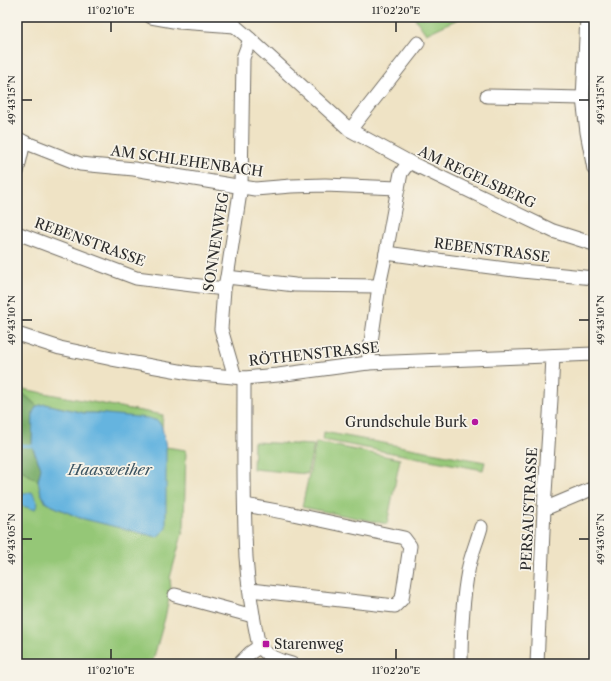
<svg xmlns="http://www.w3.org/2000/svg" width="611" height="681" viewBox="0 0 611 681" font-family="'Libre Caslon Text',serif">
  <style>
    .green { fill: #95c777; stroke: #607951 }
    .forest { fill: #78ac68; stroke: #526c4a }
    .water { fill: #65b4df; stroke: #487085 }
    .lines { fill: none; stroke-linecap: round; stroke-linejoin: round }
    .stream { stroke: #65b4df; stroke-width: 3 }
    .minor-casing { stroke: #706b61; stroke-width: 15 }
    .minor { stroke: #fff; stroke-width: 13 }
    .ticks { fill: none; stroke: #2b2b2b; stroke-width: 1.5 }
    .poi-dot { fill: #b5179e; stroke: #f7f3e8; stroke-width: 1.5 }
    .labels { text-anchor: middle; dominant-baseline: central; stroke-width: 3.5; stroke-linejoin: round; paint-order: stroke }
    .street-label { font-size: 14px; fill: #2b2b2b; stroke: #f7f3e8 }
    .poi-label { font-size: 14px; fill: #2b2b2b; stroke: #f7f3e8; text-anchor: end }
    .water-label { font-size: 15px; font-style: italic; fill: #3c5461; stroke: #f7f3e8 }
    .neatline { fill: none; stroke: #2b2b2b; stroke-width: 1.5 }
    .ticks-label { font-size: 10px; text-anchor: middle; fill: #2b2b2b }
  </style>
  <rect width="100%" height="100%" fill="#f7f3e8"/>
  <filter id="ink" filterUnits="userSpaceOnUse"><feTurbulence type="fractalNoise" baseFrequency=".025" numOctaves="2"/><feDisplacementMap in="SourceGraphic" scale="8" xChannelSelector="R" yChannelSelector="G"/><feConvolveMatrix kernelMatrix="1 2 1 2 8 2 1 2 1" color-interpolation-filters="sRGB"/></filter>
  <filter id="wash" filterUnits="userSpaceOnUse"><feTurbulence type="fractalNoise" baseFrequency=".012" numOctaves="4" result="noise"/><feDisplacementMap in="SourceGraphic" scale="16" xChannelSelector="R" yChannelSelector="G"/><feGaussianBlur stdDeviation="0.9" result="paint"/><feColorMatrix in="noise" values="0 0 0 0 0 0 0 0 0 0 0 0 0 0 0 0 0 1.4 0 .05"/><feComposite in="paint" operator="in"/></filter>
  <g filter="url(#wash)">
    <rect width="100%" height="100%" fill="#efe3c5"/>
    <!-- green -->
    <g class="green">
      <polygon points="414,17 462,17 426,34"/>
      <polygon points="17,388 163,415 162,427 158,421 96,413 84,413 46,404 37,406"/>
      <polygon points="324,432 485,462 483,470 323,440"/>
      <polygon points="254,442 314,445 307,474 253,469"/>
      <polygon points="316,442 400,459 387,524 302,507"/>
      <polygon points="166,447 186,450 184,527 170,578 171,589 165,618 152,664 17,664 17,467 38,481 41,493 46,503 80,518 165,452"/>
    </g>
    <!-- forest -->
    <polygon class="forest" points="17,388 37,406 33,412 32,446 41,468 38,481 17,467"/>
    <!-- water -->
    <g class="water">
      <polygon points="45,404 84,413 96,413 148,418 158,421 162,427 166,447 166,529 157,537 80,518 46,503 41,493 38,481 41,468 32,446 33,412 37,406"/>
      <polygon points="32,492 38,504 35,509 32,509 17,504 17,494"/>
    </g>
    <g class="lines">
      <!-- stream -->
      <polyline class="stream" points="17,445 32,446"/>
    </g>
  </g>
  <g filter="url(#ink)">
    <g class="lines">
      <!-- minor casing -->
      <g class="minor-casing">
        <g id="minor">
          <polyline points="151,17 179,22 235,26"/>
          <polyline points="232,17 235,26 250,39 350,130 409,162 553,231 594,244"/>
          <polyline points="587,17 583,98 587,132 594,169"/>
          <polyline points="487,96 583,98"/>
          <polyline points="350,130 418,43"/>
          <polyline points="17,138 24,142 80,164 134,169 255,189 291,186 325,185 398,188"/>
          <polyline points="17,172 24,142"/>
          <polyline points="17,233 136,278 224,289"/>
          <polyline points="386,253 452,262 522,271 594,278"/>
          <polyline points="227,277 295,285 379,286"/>
          <polyline points="17,334 60,348 112,359 190,373 244,378 278,375 368,363 594,354"/>
          <polyline points="368,363 379,286 386,253 398,188 401,173 409,162"/>
          <polyline points="235,377 221,329 224,289 227,277 241,186 243,58 250,39"/>
          <path d="M244 378C244 437 243 497 246 557 248 587 253 618 259 647"/>
          <polyline points="245,505 288,513 404,538 410,546 402,599 395,606 250,590"/>
          <polyline points="544,509 594,488"/>
          <polyline points="175,595 253,616"/>
          <path d="M259 647C269 657 279 661 292 664"/>
          <polyline points="239,664 250,653 259,647"/>
          <path d="M461 664C461 633 462 602 468 571 470 557 477 542 481 527"/>
          <polyline points="537,664 544,509 551,399 553,356"/>
        </g>
      </g>
      <!-- minor -->
      <use href="#minor" class="minor"/>
    </g>
  </g>
  <!-- ticks -->
  <path class="ticks" d="M111 22V32M396 22V32M22 100H32M579 100H589M22 320H32M579 320H589M22 539H32M579 539H589M111 649V659M396 649V659"/>
  <!-- markers -->
  <g class="poi-dot">
    <circle cx="475" cy="422" r="4"/>
    <rect x="262" y="640" width="8" height="8" rx="2"/>
  </g>
  <g class="labels">
    <!-- street labels -->
    <g class="street-label">
      <text transform="translate(187 161) rotate(8)">AM SCHLEHENBACH</text>
      <text transform="translate(477 177) rotate(25)">AM REGELSBERG</text>
      <text transform="translate(90 242) rotate(20)">REBENSTRASSE</text>
      <text transform="translate(216 242) rotate(-81)">SONNENWEG</text>
      <text transform="translate(492 250) rotate(7)">REBENSTRASSE</text>
      <text transform="translate(314 354) rotate(-6)">RÖTHENSTRASSE</text>
      <text transform="translate(529 509) rotate(-87)">PERSAUSTRASSE</text>
    </g>
    <!-- poi labels -->
    <g class="poi-label">
      <text x="467" y="422">Grundschule Burk</text>
      <text x="274" y="644" text-anchor="start">Starenweg</text>
    </g>
    <!-- water labels -->
    <g class="water-label">
      <text x="110" y="469">Haasweiher</text>
    </g>
  </g>
  <!-- margin -->
  <rect width="611" height="681" fill="none" stroke="#f7f3e8" stroke-width="44"/>
  <rect x="22" y="22" width="567" height="637" class="neatline"/>
  <g class="ticks-label">
    <text x="111" y="14">11°02'10"E</text>
    <text x="396" y="14">11°02'20"E</text>
    <text transform="translate(11 100) rotate(-90)" y="4">49°43'15"N</text>
    <text transform="translate(600 100) rotate(-90)" y="4">49°43'15"N</text>
    <text transform="translate(11 320) rotate(-90)" y="4">49°43'10"N</text>
    <text transform="translate(600 320) rotate(-90)" y="4">49°43'10"N</text>
    <text transform="translate(11 539) rotate(-90)" y="4">49°43'05"N</text>
    <text transform="translate(600 539) rotate(-90)" y="4">49°43'05"N</text>
    <text x="111" y="674">11°02'10"E</text>
    <text x="396" y="674">11°02'20"E</text>
  </g>
</svg>
